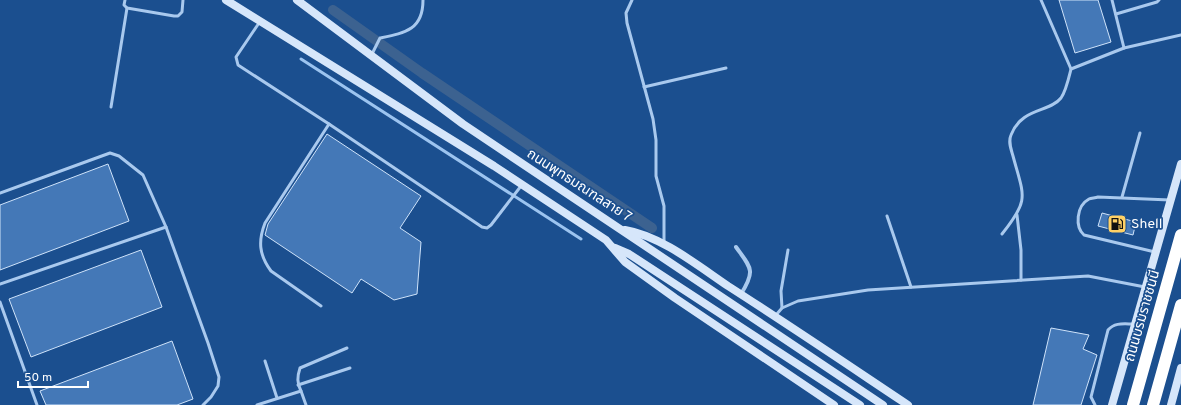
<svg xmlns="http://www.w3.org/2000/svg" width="1181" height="405" viewBox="0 0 1181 405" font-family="Overpass,'Noto Sans Thai',sans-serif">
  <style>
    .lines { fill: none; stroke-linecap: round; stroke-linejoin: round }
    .stream { stroke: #9cc4f0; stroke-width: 3 }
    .canal { stroke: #3c6290; stroke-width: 10 }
    .building { fill: #4478b7; stroke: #cfe3fa }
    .lane { stroke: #a9c9ee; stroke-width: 3 }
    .street { stroke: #a9c9ee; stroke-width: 4 }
    .secondary { stroke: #d6e6fa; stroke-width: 8 }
    .highway { stroke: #fff; stroke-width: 12 }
    .labels { text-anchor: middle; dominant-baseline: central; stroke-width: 3.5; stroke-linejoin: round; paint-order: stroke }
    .street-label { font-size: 14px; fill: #fff; stroke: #1b4f8f }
    .poi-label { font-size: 14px; fill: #fff; stroke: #1b4f8f; text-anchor: start }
  </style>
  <rect width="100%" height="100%" fill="#1b4f8f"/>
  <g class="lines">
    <!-- stream -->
    <polyline class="stream" points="301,59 581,239"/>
    <!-- canal -->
    <polyline class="canal" points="333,10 422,73 652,228"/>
  </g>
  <!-- building -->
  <g class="building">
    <polygon points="1059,0 1098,0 1111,42 1075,53"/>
    <polygon points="327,134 421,196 400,228 421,242 417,294 394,300 361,279 352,293 265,235 268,224"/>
    <polygon points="108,164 129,221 0,270 0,205"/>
    <polygon points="1102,213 1136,222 1133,235 1098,226"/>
    <polygon points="141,250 162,307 31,357 9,299"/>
    <polygon points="1051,328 1089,335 1083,349 1097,355 1081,405 1033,405"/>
    <polygon points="172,341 193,399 177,405 46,405 40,391"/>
  </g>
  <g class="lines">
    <!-- lane -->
    <g class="lane">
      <polyline points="125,0 124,5 127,8 174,16 178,16 182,12 183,0"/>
      <polyline points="632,0 626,13 627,23 653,119 656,140 656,176 664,206 664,244"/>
      <polyline points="1041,0 1071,69 1124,48 1181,35"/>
      <polyline points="1112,0 1124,48"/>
      <polyline points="1116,14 1157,2 1159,0"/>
      <path d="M259 23 236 57 238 65 329 124 265 223C258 241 259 255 271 271L321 306"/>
      <path d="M372 54 380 38C405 33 423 30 423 0"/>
      <polyline points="644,87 726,68"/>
      <polyline points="111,107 127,8"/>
      <polyline points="329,124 482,227 487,228 491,225 521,186"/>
      <polyline points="0,193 110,153 119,156 143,175 166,227 208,343 219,377 218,386 211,397 203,405"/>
      <polyline points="1122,197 1140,133"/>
      <polyline points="1017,215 1021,250 1021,280"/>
      <polyline points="887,216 911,287"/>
      <path d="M1002 234C1030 199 1024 197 1013 156 1011 149 1008 142 1011 135 1022 107 1049 113 1061 98 1066 91 1069 77 1071 69"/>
      <path d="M1155 252 1084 235C1075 227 1076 206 1089 199 1091 198 1095 198 1098 197L1170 200"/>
      <polyline points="0,284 166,227"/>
      <polyline points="0,302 37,405"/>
      <polyline points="782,308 781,291 788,250"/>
      <polyline points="776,315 782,308 798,301 868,290 1088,276 1145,287"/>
      <polyline points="265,361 277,398"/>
      <polyline points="298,385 350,368"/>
      <path d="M301 391C297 383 297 377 300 368L347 348"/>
      <polyline points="257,405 301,391 306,405"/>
      <path d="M1095 405 1091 397 1108 330C1115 322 1124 324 1134 324"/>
    </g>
    <!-- street -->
    <path class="street" d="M736 247C751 268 756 270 741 294"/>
    <!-- secondary -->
    <g class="secondary">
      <polyline points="226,0 494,166 606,240 625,262 675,298 834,405"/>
      <polyline points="297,0 463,124 883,405"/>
      <path d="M625 230C661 236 697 265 728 286 789 325 848 365 908 405"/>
      <polyline points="615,248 629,254 860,405"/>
      <polyline points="1112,405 1181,164"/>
      <polyline points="1171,405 1181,368"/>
    </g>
    <!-- highway -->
    <g class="highway">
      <polyline points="1133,405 1181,235"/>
      <polyline points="1153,405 1181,305"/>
    </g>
  </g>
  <!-- icons -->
  <defs>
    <g id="fuel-square" transform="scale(1)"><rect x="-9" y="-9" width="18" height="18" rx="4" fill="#ffd166" stroke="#1b4f8f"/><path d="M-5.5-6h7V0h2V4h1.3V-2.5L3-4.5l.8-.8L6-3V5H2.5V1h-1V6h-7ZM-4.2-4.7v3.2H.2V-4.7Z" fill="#111"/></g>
  </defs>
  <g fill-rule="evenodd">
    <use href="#fuel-square" x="1117" y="224"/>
  </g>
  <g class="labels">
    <!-- street labels -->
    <g class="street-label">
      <text transform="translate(579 186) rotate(33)">ถนนพุทธมณฑลสาย 7</text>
      <text transform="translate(1143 316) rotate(-74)">ถนนบรมราชชนนี</text>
    </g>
    <!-- poi labels -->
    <g class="poi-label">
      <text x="1131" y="224">Shell</text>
    </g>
  </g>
  <!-- scale -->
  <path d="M18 381v6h70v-6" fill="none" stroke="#ffffff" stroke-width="2"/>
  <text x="24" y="381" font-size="12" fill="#ffffff" stroke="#1b4f8f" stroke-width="3" paint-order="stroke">50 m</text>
</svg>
